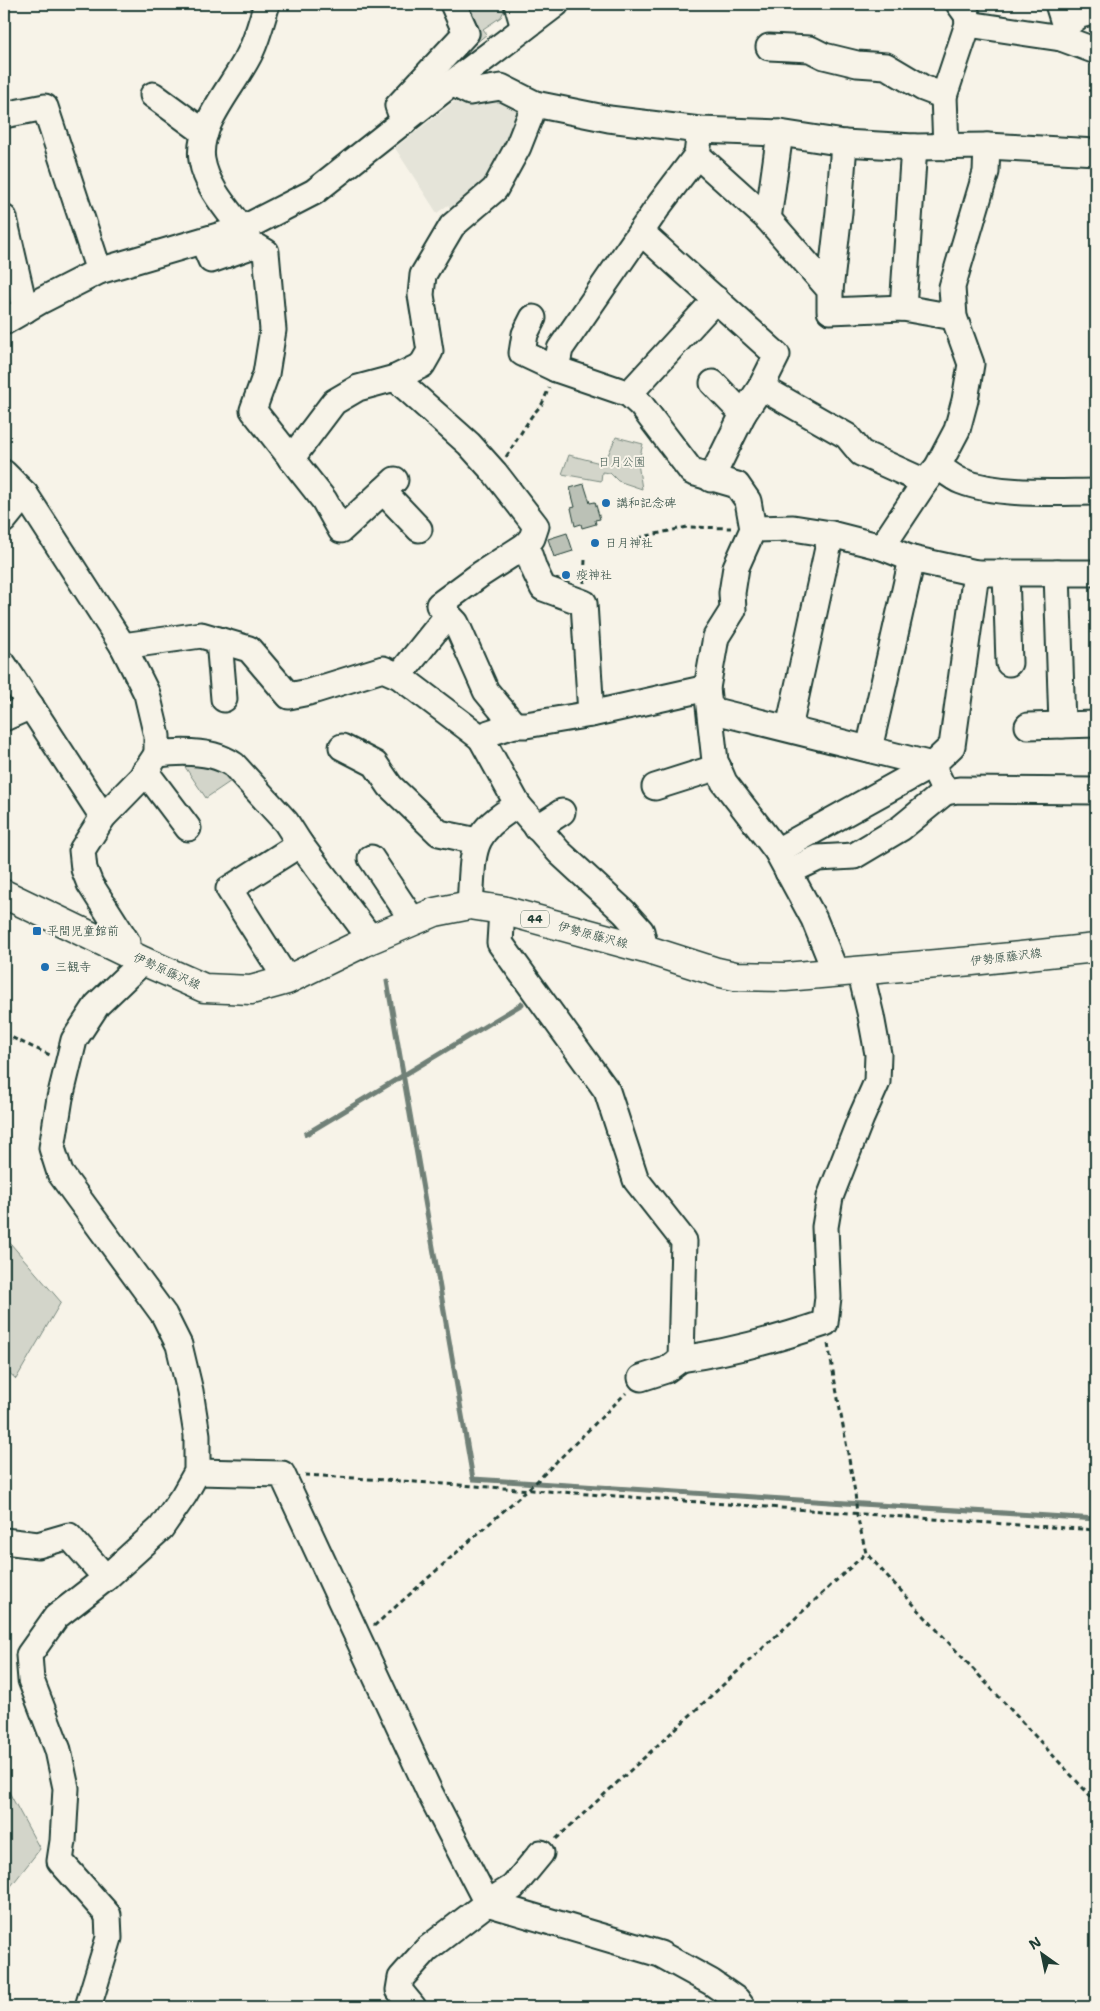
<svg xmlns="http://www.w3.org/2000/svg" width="1100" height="2011" viewBox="0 0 1100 2011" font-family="'Shantell Sans','Klee One',sans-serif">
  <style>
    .built { fill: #e5e4d9 }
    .green { fill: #d3d5ca; stroke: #79897f }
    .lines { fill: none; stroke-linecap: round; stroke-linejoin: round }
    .stream { stroke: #6f8077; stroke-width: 5 }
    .building { fill: #bbc1b6; stroke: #1f3d34 }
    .minor-casing { stroke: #1f3d34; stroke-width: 29 }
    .major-casing { stroke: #1f3d34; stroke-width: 31 }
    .path { stroke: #1f3d34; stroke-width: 3; stroke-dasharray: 5 4; stroke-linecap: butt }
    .minor { stroke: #f7f3e8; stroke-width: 25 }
    .major { stroke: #f7f3e8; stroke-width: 28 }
    .poi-dot { fill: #1f6fb2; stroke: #f7f3e8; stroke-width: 2 }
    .labels { text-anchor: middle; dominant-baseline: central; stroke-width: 4; stroke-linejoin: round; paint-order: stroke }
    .shield { fill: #f7f3e8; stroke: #60746a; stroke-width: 1 }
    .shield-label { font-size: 11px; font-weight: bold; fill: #1f3d34 }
    .park-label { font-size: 12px; fill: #435b52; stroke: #f7f3e8 }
    .poi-label { font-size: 12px; fill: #1f3d34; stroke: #f7f3e8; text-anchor: start }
    .street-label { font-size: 12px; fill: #1f3d34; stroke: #f7f3e8 }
  </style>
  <rect width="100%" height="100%" fill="#f7f3e8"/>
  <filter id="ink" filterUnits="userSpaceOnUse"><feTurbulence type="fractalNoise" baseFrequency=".02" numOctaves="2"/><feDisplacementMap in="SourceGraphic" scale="10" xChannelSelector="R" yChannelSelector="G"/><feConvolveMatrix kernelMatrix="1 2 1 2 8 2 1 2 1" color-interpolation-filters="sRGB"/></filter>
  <g filter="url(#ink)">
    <!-- built -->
    <polygon class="built" points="494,96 527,107 491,185 454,214 448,205 437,213 395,148 454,102 466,103"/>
    <!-- green -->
    <g class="green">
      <polygon points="461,4 505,4 506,6 501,17 483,29 487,34 448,66"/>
      <polygon points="616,437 643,444 638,463 642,489 618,481 610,473 602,472 601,481 562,474 569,455 604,464"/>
      <polygon points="185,755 237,777 206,798 181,761"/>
      <polygon points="4,1236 61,1302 16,1379 4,1368"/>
      <polygon points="4,1783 40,1849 4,1895"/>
    </g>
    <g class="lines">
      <!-- stream -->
      <g class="stream">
        <polyline points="387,981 473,1479 1096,1519"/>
        <polyline points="306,1134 522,1004"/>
      </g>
    </g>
    <!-- building -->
    <g class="building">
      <polygon points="584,484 590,503 595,502 600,519 595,520 596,524 582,528 581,524 575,526 571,508 575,507 570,488"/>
      <polygon points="567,533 573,551 554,557 548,539"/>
    </g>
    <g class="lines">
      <!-- minor casing -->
      <g class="minor-casing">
        <g id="minor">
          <polyline points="517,4 524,28"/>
          <polyline points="1058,4 1065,26 1061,38"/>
          <polyline points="968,24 1061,38 1096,51"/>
          <polyline points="1065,26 1080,15 1096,11"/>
          <polyline points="769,47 810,49 824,56 857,64 886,66 923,88 944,96"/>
          <path d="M452 83 470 92 501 87 535 104 609 119 700 130 780 133 844 143 914 147 987 146 986 172 952 287 954 317 971 364 965 400 957 430 938 466C945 471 953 478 961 481 999 496 1055 492 1096 492"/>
          <polyline points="153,95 205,133"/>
          <polyline points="4,115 45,107 99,271"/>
          <polyline points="404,122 398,106 466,33 453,4"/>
          <polyline points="700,130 697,155 660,204 560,349 556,369 629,394 641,405 692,472 737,485 748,501 753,529 736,567 732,593 733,610 716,637 707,688 715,761 724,782 777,851 814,919 831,961 832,972"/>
          <polyline points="987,146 1096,152"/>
          <polyline points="946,147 944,96 968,24 967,15 959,4"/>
          <polyline points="697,155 768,219 830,290 830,311 903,308 954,317"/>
          <polyline points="4,218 25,310"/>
          <polyline points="768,219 780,133"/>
          <path d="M242 229C227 209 206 186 202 160 196 124 236 84 251 51 258 36 262 19 267 4"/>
          <polyline points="641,232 777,355 761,387 743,414 711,479"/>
          <polyline points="203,242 211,260 254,245 266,252 273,330 266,374 253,410 324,500 341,530 395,480"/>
          <polyline points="830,290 839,212 844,143"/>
          <polyline points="903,308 914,147"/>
          <polyline points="533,318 525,334 522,353 556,369"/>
          <polyline points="4,322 42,300 99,271 242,229 314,192 452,83 556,4"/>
          <polyline points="395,378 422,365 430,351 421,295 423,275 452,226 495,189 518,147 535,104"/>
          <polyline points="713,383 743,414"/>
          <polyline points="761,387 847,436 861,453 925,482"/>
          <polyline points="629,394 716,299"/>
          <polyline points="291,459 334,402 358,388 395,378 469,444 495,473 536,526 532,538 526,545"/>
          <path d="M4 473 25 494 123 646 147 694 157 736V754C181 751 213 750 234 765L286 822 300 844 371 939"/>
          <polyline points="383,491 419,529"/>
          <polyline points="4,520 25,494"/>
          <polyline points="753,529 793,528 831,534 882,547 912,559 976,573 1096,573"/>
          <polyline points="882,547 925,482 935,470"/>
          <polyline points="1006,573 1009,663"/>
          <polyline points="1057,573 1062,725"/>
          <polyline points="219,640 224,699"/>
          <polyline points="123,646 201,635 249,649 289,696 309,692 383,669 399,676 481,738 489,733 514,725 526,725 591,714 707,688"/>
          <polyline points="4,665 103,817"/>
          <polyline points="399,676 447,616"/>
          <polyline points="711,710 932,765 945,792 959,790 1096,791"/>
          <polyline points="4,718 31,706"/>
          <polyline points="514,725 486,691 456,623 439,605 481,574 526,545 534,569 543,588 584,603 591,714"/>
          <polyline points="1028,726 1096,724"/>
          <polyline points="789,728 831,534"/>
          <polyline points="481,738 518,805 559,852 624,912 641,931 645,949"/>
          <polyline points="342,747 375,764 390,786 439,833 477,841"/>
          <polyline points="869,749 912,559"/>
          <polyline points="145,771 188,828"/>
          <polyline points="655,787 718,767"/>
          <polyline points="537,828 562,812"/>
          <polyline points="777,851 932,765 952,746 976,573"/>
          <polyline points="371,858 413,921"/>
          <polyline points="788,872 818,858 854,856 901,828 945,792"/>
          <path d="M470 905C474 852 467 834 518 805"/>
          <path d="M502 910 500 943 607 1091 636 1180 684 1241 681 1359C730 1352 778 1339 825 1323L828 1297 825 1227 830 1197 861 1118 877 1082 878 1054 871 1016 860 970"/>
          <polyline points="125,952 127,942 90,884 84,869 82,850 103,817 141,778 157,754"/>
          <polyline points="287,980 229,889 300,844"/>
          <polyline points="641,1378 666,1370 681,1359"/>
          <polyline points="197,1472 282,1474 430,1793 487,1903 660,1954 711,1982 737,2000 742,2007"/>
          <polyline points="4,1541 38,1545 69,1536 106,1578"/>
          <polyline points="88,2007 109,1938 108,1915 60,1861 63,1841 66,1788 58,1750 31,1680 29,1655 56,1617 106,1578 161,1528 184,1495 197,1472 197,1435 190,1391 179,1345 164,1315 60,1173 52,1148 60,1098 74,1040 97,1005 143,961"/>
          <polyline points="413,2007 399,1990 401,1978 427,1949 487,1903 513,1887 541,1853"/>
        </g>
      </g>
      <!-- major casing -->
      <g class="major-casing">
        <polyline id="major" points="4,894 143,961 204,988 251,990 287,980 371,939 435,912 470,905 502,910 645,949 717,972 735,976 785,977 972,961 1096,948"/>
      </g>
      <!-- path -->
      <g class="path">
        <polyline points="506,457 531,417 542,404 549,388"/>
        <polyline points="638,538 687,527 731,528"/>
        <polyline points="584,583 585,560"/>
        <polyline points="4,1034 50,1055"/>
        <polyline points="828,1344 855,1492 857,1515 866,1553 1096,1802"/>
        <path d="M305 1475C569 1491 832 1513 1096 1530"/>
        <polyline points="374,1626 536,1482 626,1393"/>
        <polyline points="556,1839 866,1553"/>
      </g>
      <!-- minor -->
      <use href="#minor" class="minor"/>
      <!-- major -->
      <use href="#major" class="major"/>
    </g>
  </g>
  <!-- markers -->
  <g class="poi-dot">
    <circle cx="606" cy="503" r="5"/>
    <circle cx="595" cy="543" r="5"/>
    <circle cx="566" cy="575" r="5"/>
    <rect x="32" y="926" width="10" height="10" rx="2.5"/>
    <circle cx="45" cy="967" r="5"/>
  </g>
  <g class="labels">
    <!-- shield labels -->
    <rect class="shield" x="521" y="910.5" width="28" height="17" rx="4"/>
    <g class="shield-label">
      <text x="535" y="919">44</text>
    </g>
    <!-- park labels -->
    <g class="park-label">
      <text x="622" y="462">日月公園</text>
    </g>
    <!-- poi labels -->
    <g class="poi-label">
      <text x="616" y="503">講和記念碑</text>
      <text x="605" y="543">日月神社</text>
      <text x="576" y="575">疫神社</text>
      <text x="47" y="931">平間児童館前</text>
      <text x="55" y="967">三観寺</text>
    </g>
    <!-- street labels -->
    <g class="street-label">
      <text transform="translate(593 935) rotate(15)">伊勢原藤沢線</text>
      <text transform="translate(1006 957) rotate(-7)">伊勢原藤沢線</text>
      <text transform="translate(167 971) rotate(24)">伊勢原藤沢線</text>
    </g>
  </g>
  <!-- margin -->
  <rect width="1100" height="2011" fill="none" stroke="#f7f3e8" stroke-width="20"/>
  <rect x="10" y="10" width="1080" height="1991" fill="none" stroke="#1f3d34" stroke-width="2" filter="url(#ink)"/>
  <!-- north arrow -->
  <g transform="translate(1042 1954) rotate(327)" stroke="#f7f3e8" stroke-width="4" paint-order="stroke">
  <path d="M0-4L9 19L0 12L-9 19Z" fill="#1f3d34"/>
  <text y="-8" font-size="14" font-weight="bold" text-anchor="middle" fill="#1f3d34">N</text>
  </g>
</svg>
